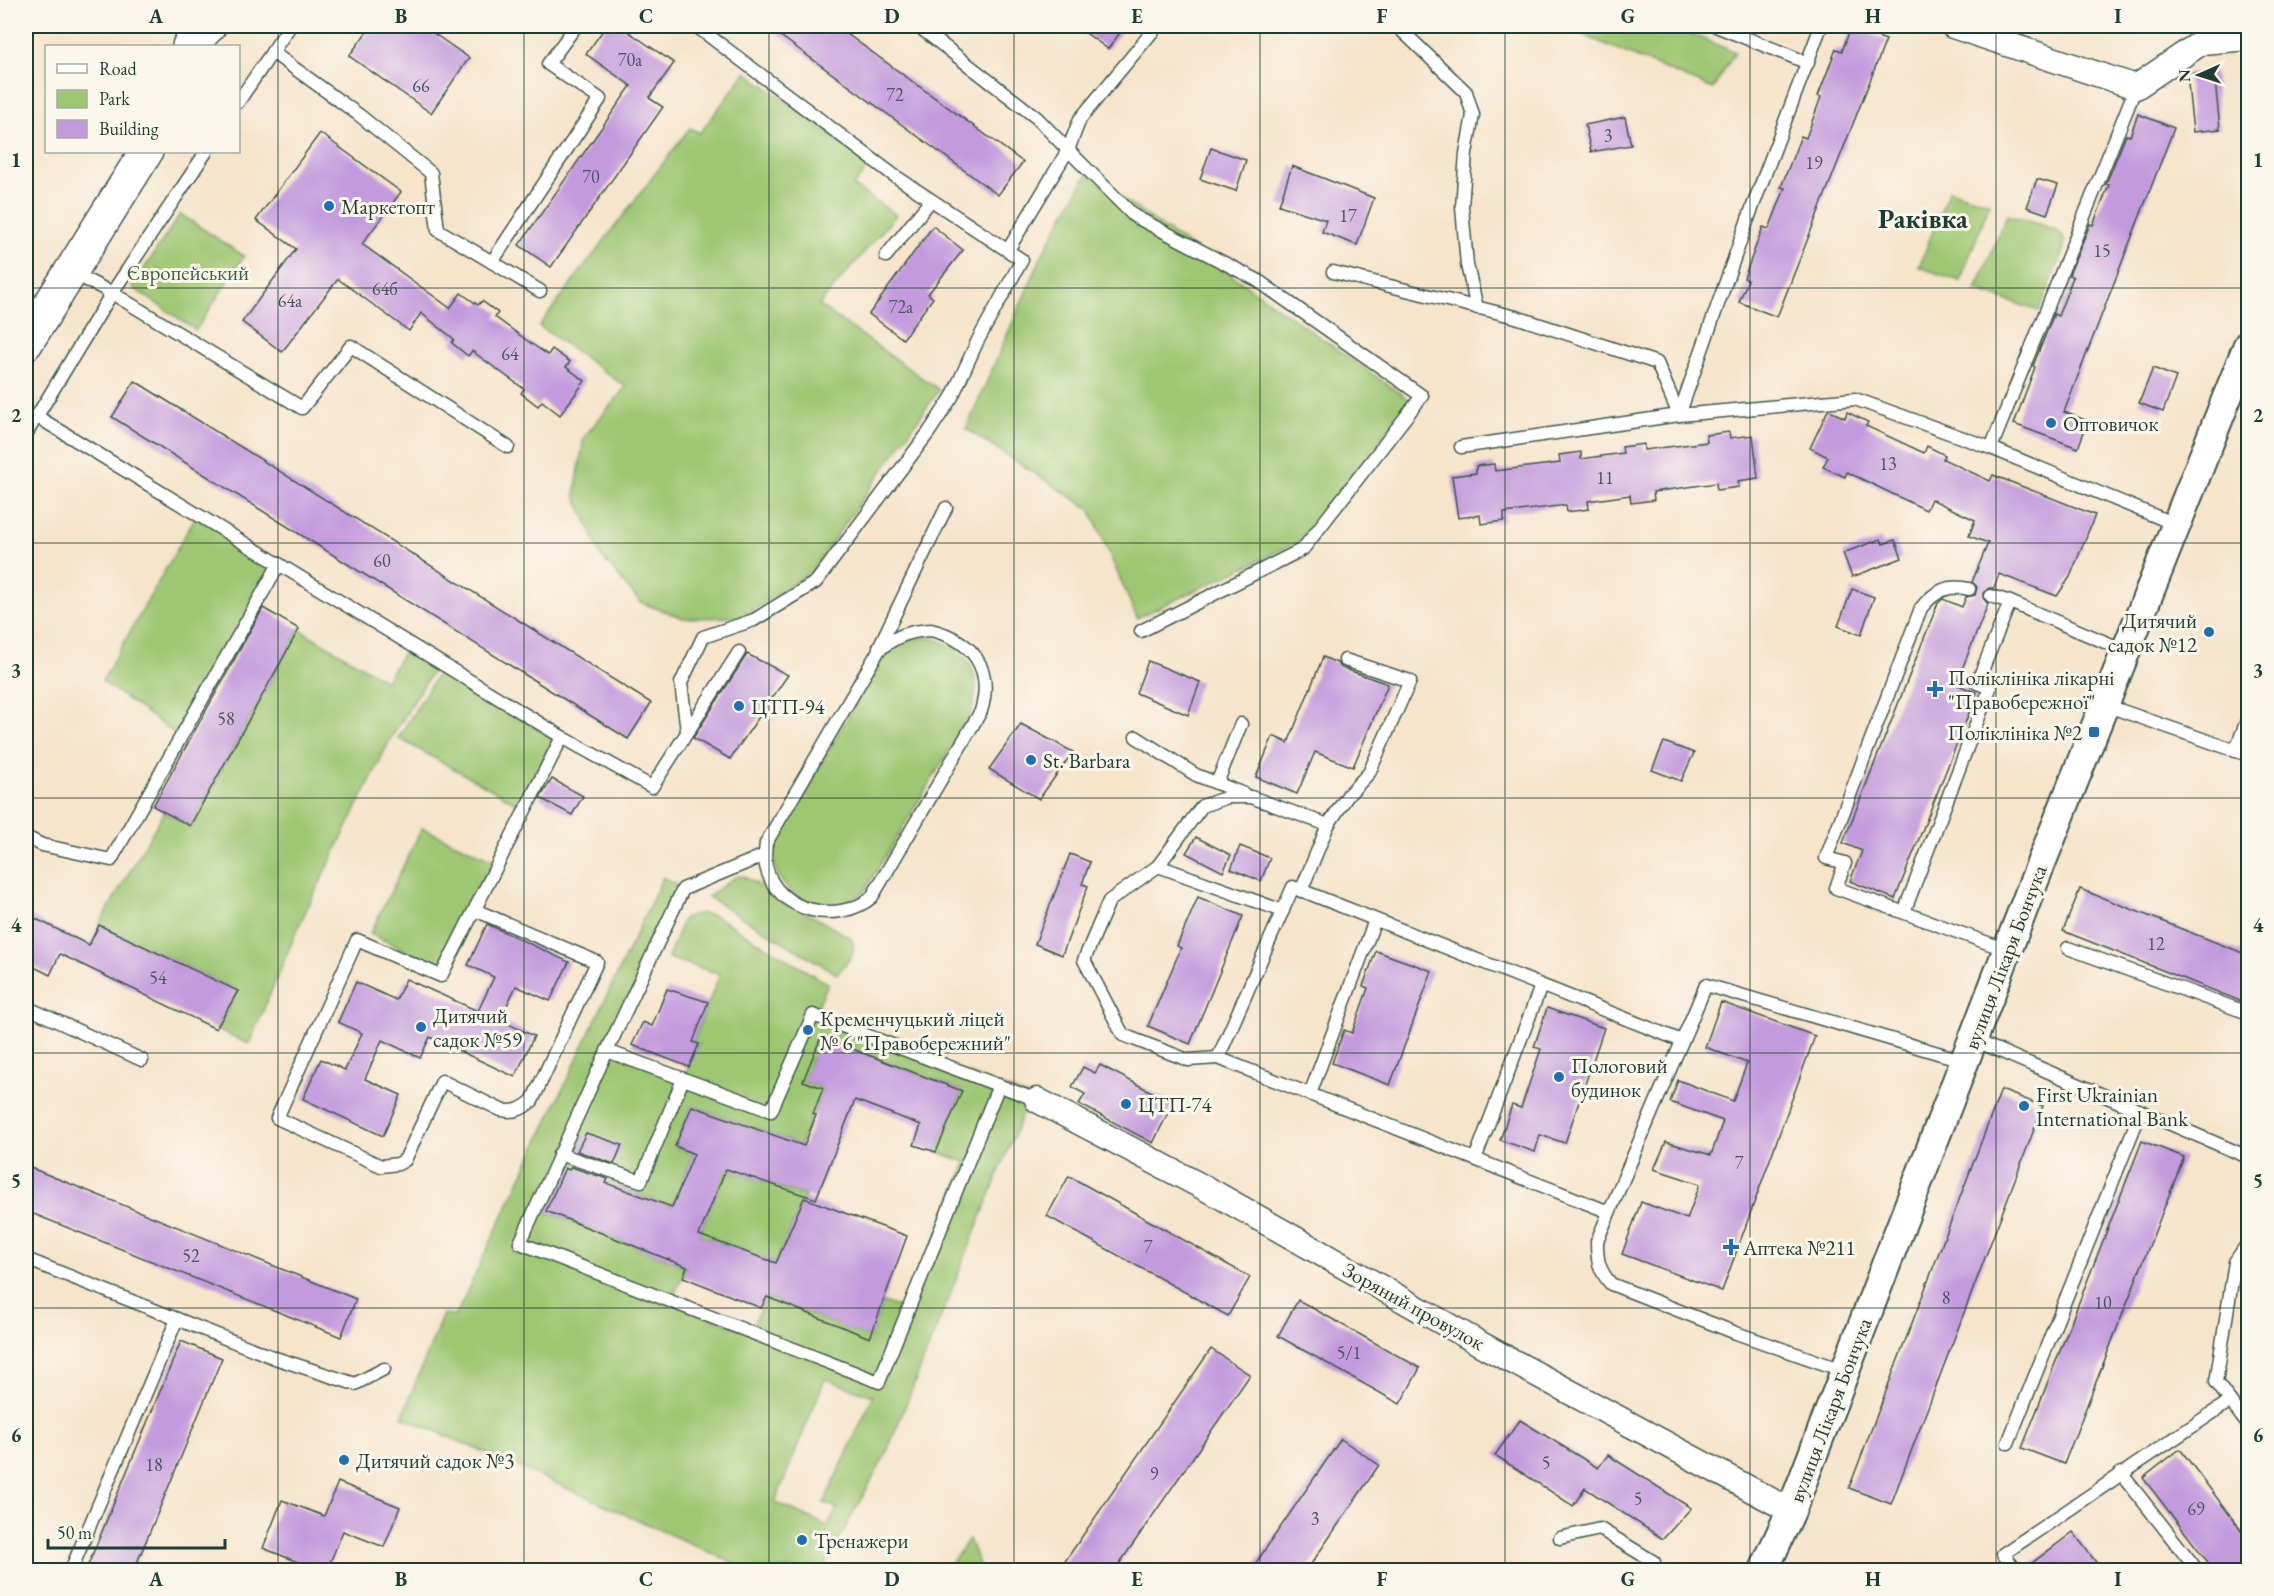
<svg xmlns="http://www.w3.org/2000/svg" width="2274" height="1596" font-family="'EB Garamond',serif">
<style>
.green{fill:#9ec773;stroke:#5e8254;stroke-width:1.5;fill-rule:evenodd}
.building{fill:#c39add}
.lines{fill:none;stroke-linecap:round;stroke-linejoin:round}
.service-casing{stroke:#3f564b;stroke-width:15}
.minor-casing{stroke:#3f564b;stroke-width:27}
.tertiary-casing{stroke:#3f564b;stroke-width:32}
.primary-casing{stroke:#3f564b;stroke-width:36}
.service{stroke:#fff;stroke-width:12}
.minor{stroke:#fff;stroke-width:24}
.tertiary{stroke:#fff;stroke-width:28}
.primary{stroke:#fff;stroke-width:33}
.grid{fill:none;stroke:#1f3d34;stroke-width:1.5;stroke-opacity:0.55}
.poi-dot{fill:#1f6fb2;stroke:#fbf7ec;stroke-width:2}
.labels{text-anchor:middle;dominant-baseline:central;stroke-width:6;stroke-linejoin:round;paint-order:stroke}
.number-label{font-size:18px;fill:#48545e}
.poi-label{font-size:21px;fill:#1f3d34;stroke:#fbf7ec;text-anchor:start}
.park-label{font-size:21px;fill:#3f6044;stroke:#fbf7ec}
.street-label{font-size:21px;fill:#1f3d34;stroke:#fbf7ec}
.district-label{font-size:27px;font-weight:bold;fill:#1f3d34;stroke:#fbf7ec}
.neatline{fill:none;stroke:#1f3d34;stroke-width:2}
.grid-label{font-size:20px;text-anchor:middle;font-weight:bold;fill:#1f3d34}
</style>
<rect width="100%" height="100%" fill="#fbf7ec"/>
<filter id="ink" filterUnits="userSpaceOnUse"><feTurbulence type="fractalNoise" baseFrequency=".0167" numOctaves="2"/><feDisplacementMap in="SourceGraphic" scale="12" xChannelSelector="R" yChannelSelector="G"/><feConvolveMatrix kernelMatrix="1 2 1 2 8 2 1 2 1" color-interpolation-filters="sRGB"/></filter>
<filter id="wash" filterUnits="userSpaceOnUse"><feTurbulence type="fractalNoise" baseFrequency=".008" numOctaves="4" result="noise"/><feDisplacementMap in="SourceGraphic" scale="24" xChannelSelector="R" yChannelSelector="G"/><feGaussianBlur stdDeviation="1.35" result="paint"/><feColorMatrix in="noise" values="0 0 0 0 0 0 0 0 0 0 0 0 0 0 0 0 0 1.4 0 .05"/><feComposite in="paint" operator="in"/></filter>
<g filter="url(#wash)">
<rect width="100%" height="100%" fill="#f6e4cb"/>
<!-- green -->
<g class="green">
<path d="M1568 26H1671L1735 52 1713 89 1566 28Z"/>
<path d="M746 72 872 163 853 186 896 215 819 305 939 390 811 572 743 617 683 618 640 602 601 556 575 495 584 437 626 387 539 326 690 128 700 133Z"/>
<path d="M1087 174 1411 401 1300 541 1137 618 1090 509 966 429 1044 251Z"/>
<path d="M1949 190 1990 203 1960 281 1919 267Z"/>
<path d="M180 214 244 256 196 330 132 287Z"/>
<path d="M2007 215 2055 229C2063 235 2065 239 2064 248L2039 311 1976 290Z"/>
<path d="M197 514 279 564 181 738 102 681Z"/>
<path d="M299 629 386 681 408 644 438 662 391 738 300 923 249 1044 216 1029 238 991 99 925 164 812 191 826Z"/>
<path d="M928 637C972 649 985 676 969 718L864 892C857 896 848 903 840 905 809 912 780 892 774 862 773 855 776 846 778 839L878 664C895 645 903 640 928 637Z"/>
<path d="M440 670 555 739 518 804 398 738Z"/>
<path d="M422 828 494 860 441 967 370 934Z"/>
<path d="M743 876 851 938C859 953 846 963 837 974L708 897 735 877Z"/>
<path d="M663 877 683 889 607 1051 683 1079 699 1044 693 1042 720 974 668 958 683 919C695 912 705 912 719 918L828 984 813 1015 1029 1097 886 1454 822 1570H749L524 1469 402 1417 443 1314 456 1315ZM821 1037 962 1091 936 1152 966 1162 906 1310 883 1302 870 1338 767 1297 749 1332 671 1301 687 1267 546 1211 565 1169 672 1207 694 1154 675 1146 692 1106 800 1145 823 1088 803 1081ZM825 1379 873 1396 824 1503 837 1508 828 1526 775 1502Z"/>
<path d="M726 1169 805 1196 776 1263 699 1235Z"/>
<path d="M969 1539 981 1570H946Z"/>
</g>
<g id="blocks">
<!-- building -->
<g class="building">
<path d="M371 26H423L469 58 431 113 349 56Z"/>
<path d="M606 26H620L674 63 649 98 663 107 551 267 519 245 631 86 586 54Z"/>
<path d="M767 26H836L1023 162 998 195Z"/>
<path d="M1076 26H1125L1108 49Z"/>
<path d="M1851 27 1886 40 1777 317 1739 302 1748 280 1744 278 1763 227 1769 229 1785 188 1781 187 1801 136 1806 138 1821 97 1818 96 1836 49 1842 51Z"/>
<path d="M2214 71 2220 129 2193 132 2187 74Z"/>
<path d="M2138 114 2174 128 2064 412 2088 421 2078 448 2014 424 2035 367 2033 366 2054 314 2058 316 2073 277 2069 275 2090 224 2093 225 2109 185 2106 184 2126 135 2130 136Z"/>
<path d="M1625 117 1631 145 1591 152 1585 125Z"/>
<path d="M320 133 401 192 362 244 450 308 461 293 478 305 482 301 498 313 495 317 529 342 548 355 552 349 570 362 566 367 585 381 560 415 542 401 538 406 521 393 524 389 472 351 468 356 452 343 454 339 421 313 409 331 338 279 282 352 242 322 296 249 256 220Z"/>
<path d="M1211 148 1246 160 1236 191 1200 179Z"/>
<path d="M1292 166 1374 198 1357 245 1322 232 1326 220 1279 205Z"/>
<path d="M2037 179 2058 185 2047 214 2027 207Z"/>
<path d="M933 226 963 250 928 294 933 298 903 339 869 314Z"/>
<path d="M2153 368 2176 377 2163 412 2139 403Z"/>
<path d="M135 381 651 703 628 739 112 417Z"/>
<path d="M1828 410 1845 418 1847 412 1868 422 1866 426 1924 453 1927 446 1945 455 1943 459 1990 481 1993 475 2095 515 2070 577 2057 596 1999 574 1994 588H1989L1983 593V598L1988 604 1956 684 1977 693 1895 899 1850 881 1862 851 1843 843 1938 603 1943 599 1962 607 1966 597 1975 595 1977 587 1972 582 1988 543 1969 536 1975 520 1931 499 1926 510 1847 472 1845 477 1823 467 1828 457 1810 448Z"/>
<path d="M1729 432 1730 438 1753 435 1758 478 1738 481 1739 487 1717 490 1716 483 1653 492 1654 500 1631 503 1630 495 1588 501 1589 509 1567 512 1566 505 1504 513V521L1481 524 1480 515 1458 518 1452 476 1476 473V466L1494 464 1495 471 1560 463 1559 455 1581 452V459L1623 453 1622 447 1644 444V450L1707 442 1706 435Z"/>
<path d="M1881 539 1883 544 1895 540 1902 558 1852 577 1843 553Z"/>
<path d="M1852 589 1874 597 1861 635 1838 626Z"/>
<path d="M263 608 299 629 190 826 153 806Z"/>
<path d="M747 654 788 675 730 759 693 738Z"/>
<path d="M1323 657 1337 663 1342 668 1388 684 1353 767 1315 752 1297 794 1256 777 1273 736 1288 743Z"/>
<path d="M1148 661 1200 682 1188 715 1136 693Z"/>
<path d="M1021 724 1073 752 1039 799 989 769Z"/>
<path d="M1664 742 1694 753 1681 781 1652 770Z"/>
<path d="M552 779 583 796 572 815 540 798Z"/>
<path d="M1196 837 1231 855 1223 872 1186 853Z"/>
<path d="M1240 846 1270 858 1261 881 1231 869Z"/>
<path d="M1070 854 1090 862 1082 884 1088 886 1062 955 1035 944Z"/>
<path d="M2080 889 2248 955V1004L2063 931Z"/>
<path d="M1198 897 1243 916 1190 1044 1148 1026 1181 948 1177 946Z"/>
<path d="M26 914 89 945 99 925 238 991 216 1029 60 954 50 975 26 963Z"/>
<path d="M487 924 569 962 550 1001 516 986 500 1020 534 1036 515 1077 430 1037 420 1058 382 1040 365 1079 401 1095 383 1136 303 1099 321 1059 345 1070 362 1033 338 1022 356 982 396 1000 406 979 478 1011 494 977 468 965Z"/>
<path d="M1376 951 1432 971 1390 1085 1332 1063 1344 1030 1352 1033 1368 988 1363 986Z"/>
<path d="M667 989 708 1002 693 1042 699 1044 689 1067 632 1045 643 1022 652 1026Z"/>
<path d="M1721 1002 1815 1036 1722 1291 1622 1254 1641 1202 1687 1219 1700 1184 1654 1169 1666 1142 1711 1155 1723 1121 1670 1102 1678 1080 1733 1101 1747 1063 1705 1047Z"/>
<path d="M1547 1008 1604 1028 1565 1143 1540 1135 1535 1152 1500 1140 1512 1105 1521 1108 1541 1049 1534 1047Z"/>
<path d="M821 1037 962 1091 936 1152 914 1145 921 1125 855 1100 816 1199 726 1169 699 1235 776 1263 804 1198 907 1236 870 1338 767 1297 761 1308 683 1277 687 1267 546 1211 565 1168 569 1170 571 1167 608 1179 606 1183 672 1207 694 1154 675 1146 692 1106 804 1146 816 1115 813 1114 823 1088 803 1081Z"/>
<path d="M1100 1065 1173 1103 1153 1143 1079 1104 1085 1094 1072 1087 1083 1067 1095 1073Z"/>
<path d="M2001 1090 2043 1106 1891 1504 1849 1488Z"/>
<path d="M586 1133 622 1145 614 1164 577 1151Z"/>
<path d="M2142 1141 2184 1157 2064 1464 2022 1448Z"/>
<path d="M26 1166 356 1299 341 1337 26 1211Z"/>
<path d="M1069 1176 1250 1277 1228 1316 1047 1216Z"/>
<path d="M1298 1300 1420 1368 1400 1404 1278 1336Z"/>
<path d="M181 1341 222 1358 134 1570H86Z"/>
<path d="M1211 1349 1250 1375 1115 1570H1059Z"/>
<path d="M1520 1420 1598 1468 1608 1455 1691 1508 1663 1539 1585 1488 1573 1506 1495 1455Z"/>
<path d="M1341 1439 1379 1465 1307 1570H1251Z"/>
<path d="M2180 1449 2248 1539V1570H2214L2143 1478Z"/>
<path d="M338 1482 400 1507 384 1547 343 1531 327 1570H300L303 1564 263 1548 282 1500 324 1516Z"/>
<path d="M2073 1532 2102 1570H2024V1569Z"/>
</g>
</g>
</g>
<g filter="url(#ink)">
<use href="#blocks" fill-opacity="0" stroke="#3f564b" stroke-width="1.5"/>
<g class="lines">
<defs>
<g id="service">
<path d="M918 26 1037 118 1068 150 1008 250"/>
<path d="M1397 26 1466 92 1473 115 1466 153 1462 207 1467 265 1477 308"/>
<path d="M1716 26 1808 63"/>
<path d="M272 52 359 115 431 173 438 230 492 262"/>
<path d="M238 102 290 26"/>
<path d="M886 256 931 200"/>
<path d="M71 272 112 293 302 408 351 346 508 447"/>
<path d="M1333 272 1516 317 1657 363 1679 415 1855 399 1991 448 2177 525"/>
<path d="M540 291 492 262 600 99 548 64 576 26"/>
<path d="M26 421 36 416 562 737 652 787 739 652"/>
<path d="M26 434 112 293 206 152"/>
<path d="M1461 447 1679 415 1748 219 1821 26"/>
<path d="M1991 448 2136 87"/>
<path d="M1969 589C1948 584 1935 591 1921 608L1826 858 1845 863 1836 888 2007 950"/>
<path d="M2010 602 2126 651"/>
<path d="M931 630C972 640 994 668 981 711L872 897C839 925 776 913 766 866 764 859 765 851 766 843L879 650C895 636 910 631 931 630Z"/>
<path d="M1141 631 1303 549 1422 396 1257 280 1134 216 1068 150 1080 119 1157 26"/>
<path d="M879 647 946 508"/>
<path d="M2105 705 2248 755"/>
<path d="M687 731 681 683 703 637 754 620 816 582 929 432 952 397 978 340 1022 260 892 174 696 26"/>
<path d="M1136 737 1196 775 1244 794"/>
<path d="M2235 751 2248 718"/>
<path d="M1217 783 1241 724"/>
<path d="M1328 825 1348 795 1369 773 1410 681 1345 660"/>
<path d="M26 837 42 845 111 860 279 564"/>
<path d="M1158 866 1109 901 1084 960 1123 1035 1188 1060 1218 1058"/>
<path d="M475 910 597 962 532 1101C522 1109 515 1113 501 1110L442 1081 405 1160 398 1164 381 1166 277 1118 357 940 441 976 562 737"/>
<path d="M1283 911 1158 866 1202 806 1228 797H1251L1328 825 1301 891"/>
<path d="M1904 912 1990 688 1977 683 2010 602 1991 596"/>
<path d="M2068 948 2248 1013"/>
<path d="M26 1007 142 1060"/>
<path d="M1974 1040 2248 1157"/>
<path d="M607 1051 683 889 765 855"/>
<path d="M999 1085 879 1382 520 1243 607 1051 771 1111 813 1015 1037 1100"/>
<path d="M1310 1094 1375 920"/>
<path d="M559 1154 641 1181 683 1079"/>
<path d="M1475 1159 1541 986"/>
<path d="M1609 1212 1218 1058 1293 887 1682 1041"/>
<path d="M2248 1243 2235 1262 2216 1382 2248 1425"/>
<path d="M26 1259 177 1319"/>
<path d="M1845 1371 1736 1333 1611 1284C1598 1269 1597 1260 1597 1241L1706 985 1965 1061"/>
<path d="M2008 1443 2141 1111"/>
<path d="M2121 1473 2197 1570"/>
<path d="M1560 1538 1600 1529 1654 1562"/>
<path d="M71 1570 177 1319 275 1358 355 1384 384 1369"/>
<path d="M2016 1570 2003 1554 2230 1401"/>
</g>
<g id="minor">
<path d="M1953 26 2136 87 2202 42 2248 38"/>
<path d="M1037 1100 1218 1195 1486 1347 1791 1511"/>
</g>
<path id="tertiary" d="M1764 1570 1791 1511 2034 881 2248 345"/>
<g id="primary">
<path d="M189 46 209 26"/>
<path d="M26 343 146 152"/>
</g>
</defs>
<!-- service casing -->
<use href="#service" class="service-casing"/>
<!-- minor casing -->
<use href="#minor" class="minor-casing"/>
<!-- tertiary casing -->
<use href="#tertiary" class="tertiary-casing"/>
<!-- primary casing -->
<use href="#primary" class="primary-casing"/>
<!-- service -->
<use href="#service" class="service"/>
<!-- minor -->
<use href="#minor" class="minor"/>
<!-- tertiary -->
<use href="#tertiary" class="tertiary"/>
<!-- primary -->
<use href="#primary" class="primary"/>
</g>
</g>
<!-- grid -->
<path class="grid" d="M278 26V1570M524 26V1570M769 26V1570M1014 26V1570M1260 26V1570M1505 26V1570M1750 26V1570M1996 26V1570M26 288H2248M26 543H2248M26 798H2248M26 1053H2248M26 1308H2248"/>
<!-- markers -->
<g class="poi-dot">
<circle cx="329" cy="206" r="6"/>
<circle cx="2051" cy="423" r="6"/>
<circle cx="2209" cy="632" r="6"/>
<path d="M1932 680h6v6h6v6h-6v6h-6v-6h-6v-6h6z"/>
<circle cx="739" cy="706" r="6"/>
<rect x="2088" y="726" width="12" height="12" rx="3"/>
<circle cx="1031" cy="760" r="6"/>
<circle cx="421" cy="1027" r="6"/>
<circle cx="808" cy="1030" r="6"/>
<circle cx="1559" cy="1077" r="6"/>
<circle cx="1126" cy="1104" r="6"/>
<circle cx="2024" cy="1106" r="6"/>
<path d="M1728 1238h6v6h6v6h-6v6h-6v-6h-6v-6h6z"/>
<circle cx="344" cy="1460" r="6"/>
<circle cx="802" cy="1540" r="6"/>
</g>
<g class="labels">
<!-- number labels -->
<g class="number-label">
<text x="630" y="59">70а</text>
<text x="421" y="85">66</text>
<text x="895" y="94">72</text>
<text x="1608" y="135">3</text>
<text x="1814" y="162">19</text>
<text x="591" y="176">70</text>
<text x="1348" y="215">17</text>
<text x="2102" y="250">15</text>
<text x="385" y="288">64б</text>
<text x="290" y="300">64а</text>
<text x="901" y="306">72а</text>
<text x="510" y="353">64</text>
<text x="1888" y="463">13</text>
<text x="1605" y="477">11</text>
<text x="382" y="560">60</text>
<text x="226" y="718">58</text>
<text x="2156" y="943">12</text>
<text x="158" y="977">54</text>
<text x="1739" y="1162">7</text>
<text x="1148" y="1246">7</text>
<text x="191" y="1255">52</text>
<text x="1946" y="1297">8</text>
<text x="2103" y="1302">10</text>
<text x="1349" y="1352">5/1</text>
<text x="1546" y="1462">5</text>
<text x="154" y="1464">18</text>
<text x="1154" y="1473">9</text>
<text x="1638" y="1498">5</text>
<text x="2196" y="1508">69</text>
<text x="1315" y="1518">3</text>
</g>
<!-- poi labels -->
<g class="poi-label">
<text x="341" y="206">Маркетопт</text>
<text x="2063" y="423">Оптовичок</text>
<text x="2197" y="620" text-anchor="end">Дитячий<tspan x="2197" dy="24">садок №12</tspan></text>
<text x="1948" y="677">Поліклініка лікарні<tspan x="1948" dy="24">"Правобережної"</tspan></text>
<text x="751" y="706">ЦТП-94</text>
<text x="2082" y="732" text-anchor="end">Поліклініка №2</text>
<text x="1043" y="760">St. Barbara</text>
<text x="433" y="1015">Дитячий<tspan x="433" dy="24">садок №59</tspan></text>
<text x="820" y="1018">Кременчуцький ліцей<tspan x="820" dy="24">№ 6 "Правобережний"</tspan></text>
<text x="1571" y="1065">Пологовий<tspan x="1571" dy="24">будинок</tspan></text>
<text x="2036" y="1094">First Ukrainian<tspan x="2036" dy="24">International Bank</tspan></text>
<text x="1138" y="1104">ЦТП-74</text>
<text x="1743" y="1247">Аптека №211</text>
<text x="356" y="1460">Дитячий садок №3</text>
<text x="814" y="1540">Тренажери</text>
</g>
<!-- park labels -->
<g class="park-label">
<text x="188" y="272">Європейський</text>
</g>
<!-- street labels -->
<g class="street-label">
<text transform="translate(2005 957) rotate(-69)">вулиця Лікаря Бончука</text>
<text transform="translate(1414 1306) rotate(29)">Зоряний провулок</text>
<text transform="translate(1830 1410) rotate(-69)">вулиця Лікаря Бончука</text>
</g>
<!-- district labels -->
<g class="district-label">
<text x="1923" y="218">Раківка</text>
</g>
</g>
<!-- margin -->
<rect width="2274" height="1596" fill="none" stroke="#fbf7ec" stroke-width="66"/>
<!-- legend -->
<rect x="45" y="45" width="195" height="108" fill="#fbf7ec" stroke="#a3ada2" stroke-width="1.5"/>
<rect x="57" y="64" width="30" height="9" fill="#ffffff" stroke="#a3ada2" stroke-width="1.5"/>
<text x="99" y="75" font-size="18" fill="#1f3d34">Road</text>
<rect x="57" y="90" width="30" height="18" fill="#9ec773" stroke="#a3ada2" stroke-width="1.5"/>
<text x="99" y="105" font-size="18" fill="#1f3d34">Park</text>
<rect x="57" y="120" width="30" height="18" fill="#c39add" stroke="#a3ada2" stroke-width="1.5"/>
<text x="99" y="135" font-size="18" fill="#1f3d34">Building</text>
<!-- north arrow -->
<g transform="translate(2199 75) rotate(267)" stroke="#fbf7ec" stroke-width="4.5" paint-order="stroke">
<path d="M0-4.5L10 22L0 15L-10 22Z" fill="#1f3d34"/>
<text y="-9" font-size="16" font-weight="bold" text-anchor="middle" fill="#1f3d34">N</text>
</g>
<!-- scale -->
<path d="M48 1539v9h177v-9" fill="none" stroke="#1f3d34" stroke-width="3"/>
<text x="57" y="1539" font-size="18" fill="#1f3d34" stroke="#fbf7ec" stroke-width="4.5" paint-order="stroke">50 m</text>
<rect x="33" y="33" width="2208" height="1530" class="neatline"/>
<g class="grid-label">
<text x="156" y="23">A</text>
<text x="401" y="23">B</text>
<text x="646" y="23">C</text>
<text x="892" y="23">D</text>
<text x="1137" y="23">E</text>
<text x="1382" y="23">F</text>
<text x="1628" y="23">G</text>
<text x="1873" y="23">H</text>
<text x="2118" y="23">I</text>
<text x="16" y="167">1</text>
<text x="2258" y="167">1</text>
<text x="16" y="422">2</text>
<text x="2258" y="422">2</text>
<text x="16" y="677">3</text>
<text x="2258" y="677">3</text>
<text x="16" y="932">4</text>
<text x="2258" y="932">4</text>
<text x="16" y="1187">5</text>
<text x="2258" y="1187">5</text>
<text x="16" y="1442">6</text>
<text x="2258" y="1442">6</text>
<text x="156" y="1586">A</text>
<text x="401" y="1586">B</text>
<text x="646" y="1586">C</text>
<text x="892" y="1586">D</text>
<text x="1137" y="1586">E</text>
<text x="1382" y="1586">F</text>
<text x="1628" y="1586">G</text>
<text x="1873" y="1586">H</text>
<text x="2118" y="1586">I</text>
</g>
</svg>
